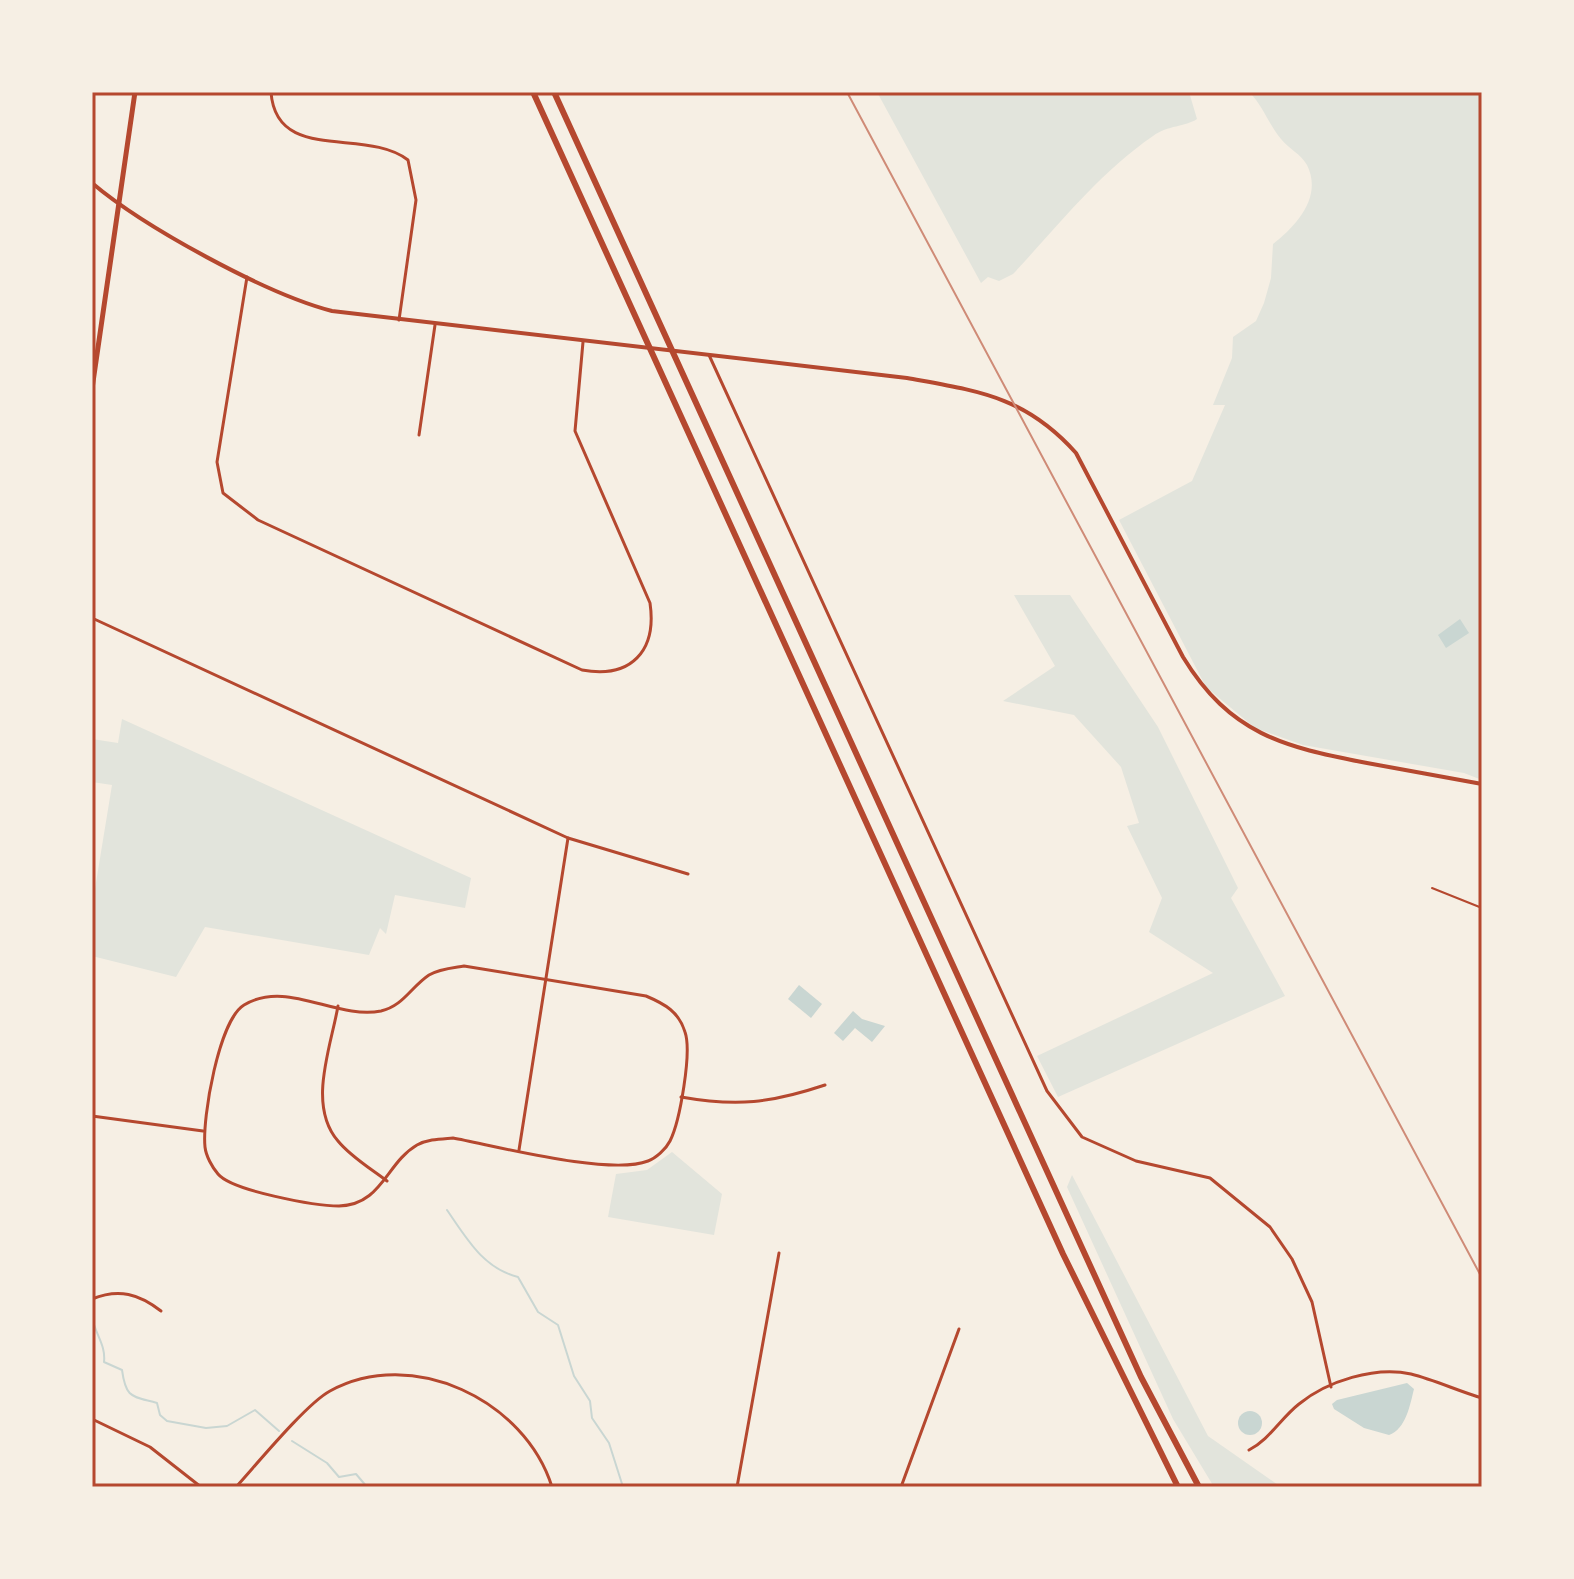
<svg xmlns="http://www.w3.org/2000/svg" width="1574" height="1579" font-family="'PT Sans Narrow',sans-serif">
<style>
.green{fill:#e2e4dc}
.water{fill:#c9d6d2}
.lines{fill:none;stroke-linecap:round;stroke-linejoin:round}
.stream{stroke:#c9d6d2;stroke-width:2}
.path{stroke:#b5482f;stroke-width:2}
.minor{stroke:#b5482f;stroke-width:3}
.tertiary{stroke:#b5482f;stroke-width:4}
.primary{stroke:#b5482f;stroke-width:5}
.motorway{stroke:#b5482f;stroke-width:6}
.rail{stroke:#cf8b77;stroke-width:2}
.neatline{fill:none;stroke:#b5482f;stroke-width:3}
</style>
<rect width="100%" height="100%" fill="#f6efe4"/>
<!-- green -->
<g class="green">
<path d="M877 92H1189L1197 119C1185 127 1168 125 1153 136 1098 174 1058 226 1013 274L999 281 988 277 981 283Z"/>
<path d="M1249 92H1482V780L1464 773 1303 745 1255 728 1206 687 1119 520 1192 481 1225 405H1213L1232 358 1233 337 1256 321 1264 303 1271 278 1273 244C1296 226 1323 197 1307 165 1301 154 1289 149 1281 139 1269 125 1262 104 1249 92Z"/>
<path d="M1014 595H1070L1158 727 1238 888 1231 898 1285 996 1058 1097 1037 1056 1213 973 1149 932 1162 898 1127 826 1139 823 1121 767 1074 715 1003 701 1055 666Z"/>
<path d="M122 719 471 878 465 908 395 895 386 934 380 928 369 955 205 927 176 977 92 956V907L112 785 92 782V739L118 743Z"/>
<path d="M672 1152 722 1194 714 1235 608 1217 616 1174 647 1170Z"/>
<path d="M1072 1175 1208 1436 1281 1487H1214L1173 1419 1067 1187Z"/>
</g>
<!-- water -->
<g class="water">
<path d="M1460 619 1469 633 1446 648 1438 635Z"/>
<path d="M799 985 822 1004 811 1018 788 999Z"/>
<path d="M853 1011 862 1019 885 1026 872 1042 855 1028 843 1041 834 1033Z"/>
<path d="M1407 1383 1414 1389C1410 1405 1406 1429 1389 1435L1364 1428 1334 1409 1332 1404 1337 1400Z"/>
<circle cx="1250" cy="1423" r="12"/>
</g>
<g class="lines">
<!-- stream -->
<g class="stream">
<path d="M447 1210C467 1239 483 1268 518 1277L538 1312 558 1325 574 1376 590 1401 592 1418 609 1443 623 1487"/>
<path d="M92 1317C95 1334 106 1345 104 1362L122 1370C126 1399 132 1396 157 1403L160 1415 167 1421 206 1428 227 1426 255 1410 279 1431"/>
<path d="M292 1441 327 1463 339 1477 356 1474 367 1487"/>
</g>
<!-- path -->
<path class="path" d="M1432 888 1482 908"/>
<!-- minor -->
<g class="minor">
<path d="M271 92C276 164 366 127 408 160L416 200 399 320"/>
<path d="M247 277 217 462 223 493 258 520 582 670C631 679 657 651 650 603L575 431 583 342"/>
<path d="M709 355 1047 1091 1082 1137 1136 1161 1210 1178 1270 1227 1292 1259 1312 1302 1331 1387"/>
<path d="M419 435 435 325"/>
<path d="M92 618 568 838 688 874"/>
<path d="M464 966 646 996C665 1004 679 1012 685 1032 692 1052 680 1121 670 1141 666 1149 656 1158 648 1161 610 1176 496 1146 453 1138 441 1139 428 1139 417 1145 386 1163 382 1205 339 1206 316 1206 232 1191 218 1174 212 1167 206 1156 205 1147 202 1118 219 1020 244 1005 287 979 336 1020 381 1011 403 1006 411 987 429 975 439 969 452 968 464 966Z"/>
<path d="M338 1006C331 1047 307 1105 338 1141 351 1157 370 1168 387 1181"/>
<path d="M681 1097C737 1107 771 1103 825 1085"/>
<path d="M92 1116 203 1131"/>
<path d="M519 1150 568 838"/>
<path d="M92 1299C119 1288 139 1294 161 1311"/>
<path d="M92 1419 150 1447 201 1487"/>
<path d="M1249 1450C1269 1440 1281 1418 1299 1404 1327 1381 1375 1366 1411 1374 1435 1380 1458 1391 1482 1398"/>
<path d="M236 1487C257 1464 306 1404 330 1391 412 1346 525 1400 552 1487"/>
<path d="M737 1487 779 1253"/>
<path d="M901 1487 959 1329"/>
</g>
<!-- tertiary -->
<path class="tertiary" d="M92 183C144 227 266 294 332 311L907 378C978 391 1025 396 1076 453L1183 657C1230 734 1283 747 1367 763 1405 770 1444 777 1482 784"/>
<!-- primary -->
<path class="primary" d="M92 389 135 92"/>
<!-- motorway -->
<g class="motorway">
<path d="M533 92 1063 1254 1178 1487"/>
<path d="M554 92 1141 1377 1199 1487"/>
</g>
<!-- rail -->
<path class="rail" d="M847 92 1482 1278"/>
</g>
<!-- border -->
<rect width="1574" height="1579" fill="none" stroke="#f6efe4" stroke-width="188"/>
<rect x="94" y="94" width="1386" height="1391" class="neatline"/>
</svg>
